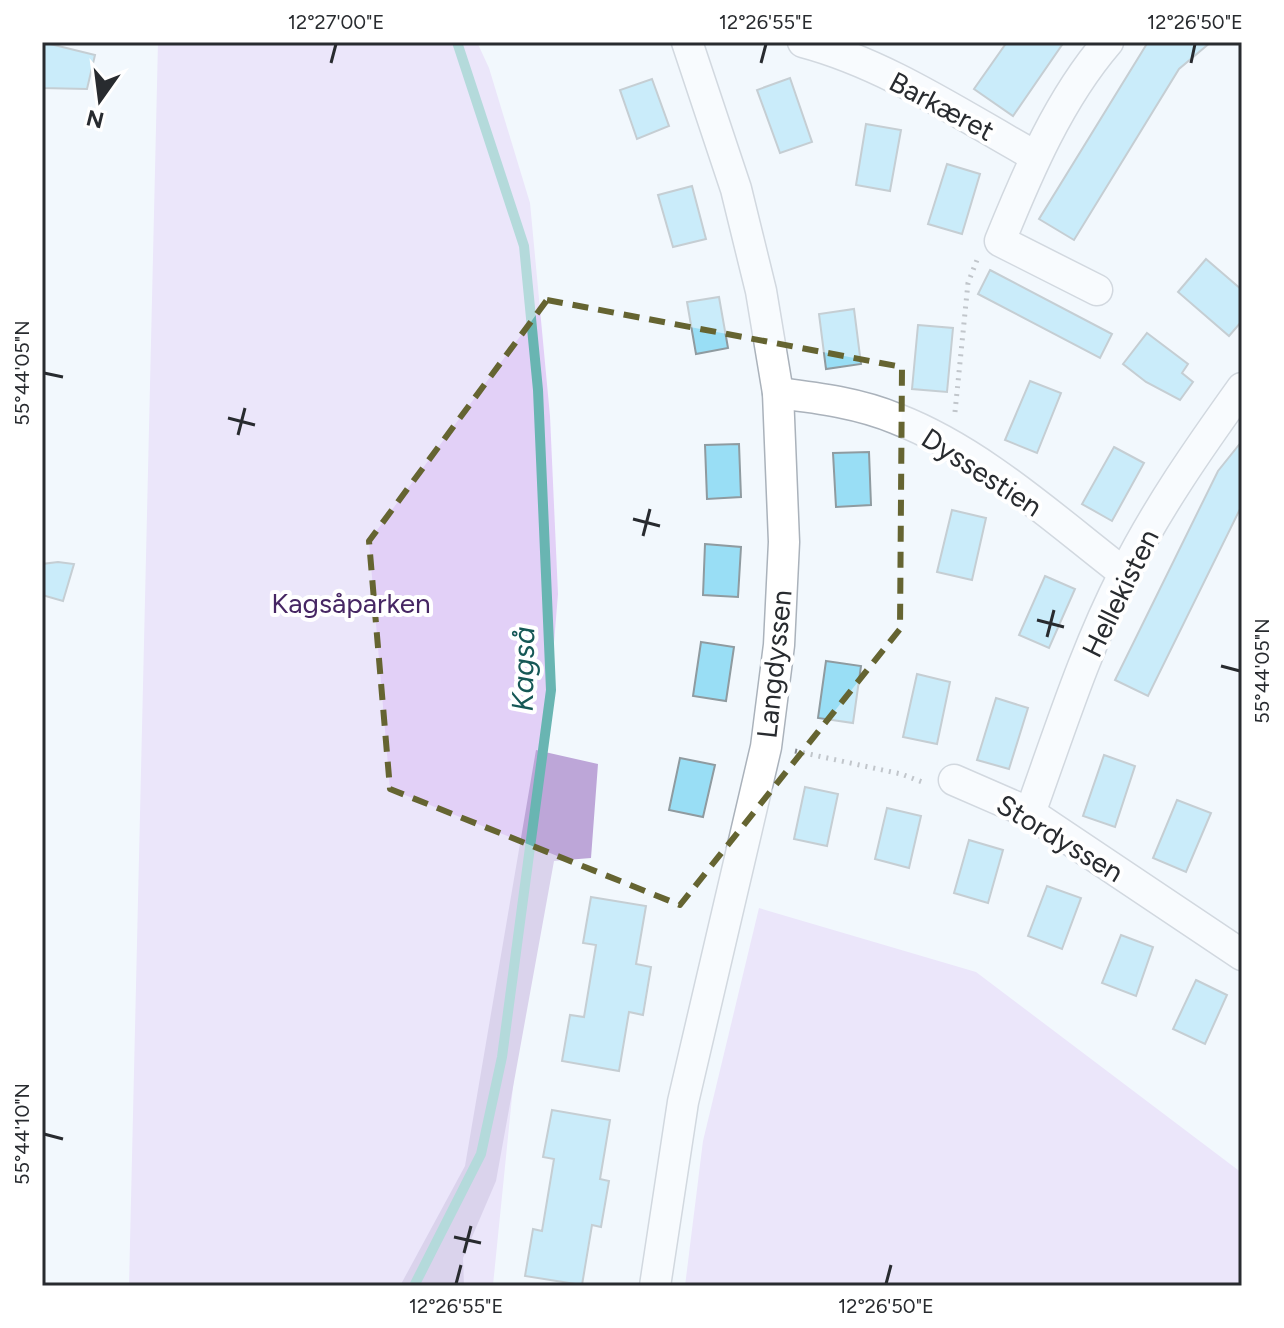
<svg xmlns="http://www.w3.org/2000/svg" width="1284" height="1328" font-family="Figtree,sans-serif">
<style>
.green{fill:#e2d0f7}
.forest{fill:#bda6d8}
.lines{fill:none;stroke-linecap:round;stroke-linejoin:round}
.stream{stroke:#69b5b2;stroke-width:10}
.building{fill:#99def5;stroke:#8f9ba0;stroke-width:2}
.minor-casing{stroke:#aab2bb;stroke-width:33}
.path{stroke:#85898e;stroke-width:5;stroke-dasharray:2 6;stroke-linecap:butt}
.minor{stroke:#fff;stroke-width:30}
.marked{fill:none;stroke:#656431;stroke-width:6;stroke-dasharray:16 10;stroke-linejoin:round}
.ticks{fill:none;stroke:#282b2f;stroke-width:3}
.labels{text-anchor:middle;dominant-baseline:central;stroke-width:8;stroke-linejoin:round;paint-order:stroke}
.street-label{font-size:28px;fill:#282b2f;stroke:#fff}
.park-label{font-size:28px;fill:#462663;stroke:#fff}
.water-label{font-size:30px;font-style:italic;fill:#165856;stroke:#fff}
.neatline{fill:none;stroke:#282b2f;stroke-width:3}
.ticks-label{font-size:20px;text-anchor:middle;fill:#282b2f}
</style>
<rect width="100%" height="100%" fill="#f2f8fd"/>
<!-- green -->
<g class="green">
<path d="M158 42H477L489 68 530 203 550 416 558 594 537 850 493 1285 129 1286Z"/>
<path d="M759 908 976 972 1242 1173V1286H685L703 1141Z"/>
</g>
<!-- forest -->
<path class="forest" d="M536 750 598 764 591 858 554 861 496 1181 463 1258 464 1286H400L465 1166Z"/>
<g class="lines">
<!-- stream -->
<path class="stream" d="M414 1286 481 1154 502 1057 551 690 538 390 524 246 457 42"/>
</g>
<!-- building -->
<g class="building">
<path d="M42 42 95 55 87 89 42 88Z"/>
<path d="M1007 42H1064L1013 116 974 89Z"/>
<path d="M1148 42H1211L1179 69 1074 240 1039 219Z"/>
<path d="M790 78 812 142 780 153 757 90Z"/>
<path d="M652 79 669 126 637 139 620 90Z"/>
<path d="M866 124 901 130 890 191 856 185Z"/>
<path d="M947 164 980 174 962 234 928 224Z"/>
<path d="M692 186 706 239 673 247 658 195Z"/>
<path d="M1206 259 1242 290V321L1229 336 1178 292Z"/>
<path d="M990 270 1112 334 1100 358 978 294Z"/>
<path d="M719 297 728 348 696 354 687 302Z"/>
<path d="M854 309 861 364 826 369 819 314Z"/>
<path d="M918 325 953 328 947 392 912 389Z"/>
<path d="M1147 333 1188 364 1182 373 1193 382 1180 400 1146 382 1123 364Z"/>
<path d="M1030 381 1061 393 1037 453 1005 440Z"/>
<path d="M1242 441V505L1148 696 1115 680 1218 471Z"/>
<path d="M739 444 741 497 707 499 705 445Z"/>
<path d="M1114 447 1144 463 1112 521 1082 504Z"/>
<path d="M869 452 871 505 836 507 833 453Z"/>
<path d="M952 510 986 518 972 580 937 572Z"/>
<path d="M705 544 741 547 738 597 703 595Z"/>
<path d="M58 562 74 564 63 601 42 595V564Z"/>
<path d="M1045 576 1075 589 1049 648 1019 635Z"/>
<path d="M701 642 734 647 726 701 693 696Z"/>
<path d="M826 661 861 666 853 723 818 718Z"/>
<path d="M917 674 950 682 937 744 903 737Z"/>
<path d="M996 698 1028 708 1009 769 977 760Z"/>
<path d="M1104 755 1135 766 1115 827 1083 816Z"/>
<path d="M680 758 715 765 703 817 669 810Z"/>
<path d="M805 787 838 794 827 846 794 839Z"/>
<path d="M1177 800 1211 813 1186 872 1153 858Z"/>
<path d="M887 808 921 816 909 868 875 859Z"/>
<path d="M969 840 1003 850 988 903 954 893Z"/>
<path d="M1047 886 1081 898 1062 949 1028 936Z"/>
<path d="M591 897 646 906 636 964 651 967 643 1015 629 1012 619 1071 562 1061 570 1015 584 1017 596 945 583 943Z"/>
<path d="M1121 935 1153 947 1136 996 1102 983Z"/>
<path d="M1196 980 1227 995 1205 1044 1173 1029Z"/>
<path d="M552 1110 610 1120 600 1179 609 1181 601 1227 592 1225 582 1285 525 1276 533 1229 542 1231 554 1159 543 1157Z"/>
</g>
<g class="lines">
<defs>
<g id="minor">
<path d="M803 42C886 64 961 115 1035 156"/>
<path d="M1097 290 1000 241C1028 172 1059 99 1108 42"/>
<path d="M778 393C818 398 859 403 897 419 980 451 1054 519 1124 573"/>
<path d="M954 780 1030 813 1242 955"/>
<path d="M1030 813C1059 733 1085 650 1124 574 1157 508 1199 448 1242 388"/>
<path d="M655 1286 683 1102 766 747 779 645 784 542 778 393 761 291 736 189 687 42"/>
</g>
</defs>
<!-- minor casing -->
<use href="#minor" class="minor-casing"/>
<!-- path -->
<g class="path">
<path d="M955 412 968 283 977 260"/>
<path d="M795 751 901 774 925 783"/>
</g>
<!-- minor -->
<use href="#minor" class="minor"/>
</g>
<!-- marked area -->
<path d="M0 0H1284V1328H0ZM547 300 902 367 900 629 680 905 390 789 369 541Z" fill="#f2f8fd" fill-opacity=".55" fill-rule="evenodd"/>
<path class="marked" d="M547 300 902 367 900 629 680 905 390 789 369 541Z"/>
<!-- ticks -->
<path class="ticks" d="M331 63 336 44M761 63 766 44M1191 63 1195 44M44 373 63 377M228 418 255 425M238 435 245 408M633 519 660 526M643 536 650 509M1037 620 1064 627M1047 637 1054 610M1221 666 1240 671M44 1134 63 1139M454 1237 481 1243M464 1253 471 1226M456 1284 461 1265M886 1284 891 1265"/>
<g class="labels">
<!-- street labels -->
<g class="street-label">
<text transform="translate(942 106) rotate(28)">Barkæret</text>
<text transform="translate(982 472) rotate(33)">Dyssestien</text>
<text transform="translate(1120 593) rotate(-64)">Hellekisten</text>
<text transform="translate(774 664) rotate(-84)">Langdyssen</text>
<text transform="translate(1060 838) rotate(31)">Stordyssen</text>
</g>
<!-- park labels -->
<g class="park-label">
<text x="351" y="603">Kagsåparken</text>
</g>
<!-- water labels -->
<g class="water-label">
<text transform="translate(523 669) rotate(-89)">Kagså</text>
</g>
</g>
<!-- border -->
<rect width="1284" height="1328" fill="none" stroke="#ffffff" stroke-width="88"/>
<!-- north arrow -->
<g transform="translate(100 100) rotate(194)" stroke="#ffffff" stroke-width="6" paint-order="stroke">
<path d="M0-6L14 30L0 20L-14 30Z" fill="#282b2f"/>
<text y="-12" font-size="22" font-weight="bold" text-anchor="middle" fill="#282b2f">N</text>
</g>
<rect x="44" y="44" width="1196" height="1240" class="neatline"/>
<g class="ticks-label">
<text x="336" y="29">12°27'00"E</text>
<text x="766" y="29">12°26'55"E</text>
<text x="1195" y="29">12°26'50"E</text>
<text transform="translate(22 373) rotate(-90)" y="7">55°44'05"N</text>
<text transform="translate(1262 671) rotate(-90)" y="7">55°44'05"N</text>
<text transform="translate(22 1134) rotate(-90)" y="7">55°44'10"N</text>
<text x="456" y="1313">12°26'55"E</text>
<text x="886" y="1313">12°26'50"E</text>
</g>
</svg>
